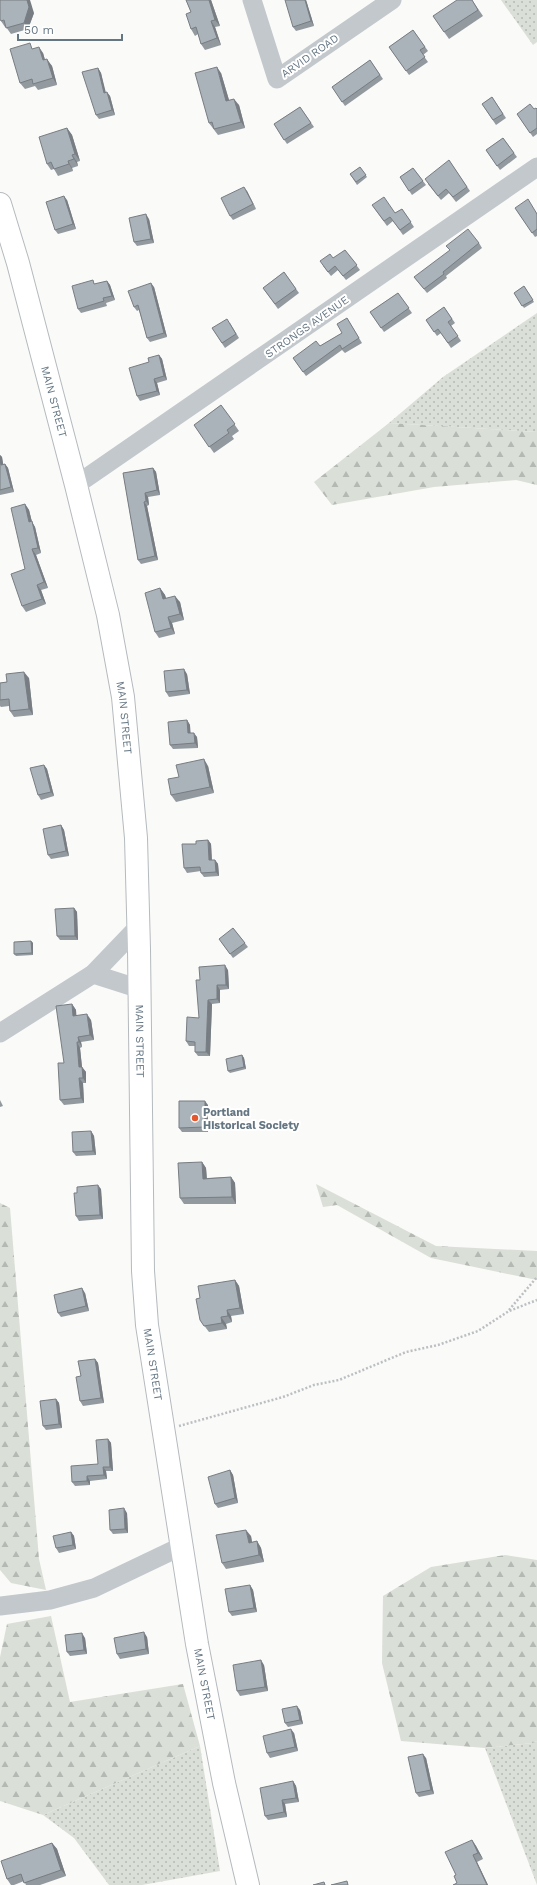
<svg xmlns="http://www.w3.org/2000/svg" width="537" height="1885" font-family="'Work Sans',sans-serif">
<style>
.grass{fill:url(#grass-dots)}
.forest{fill:url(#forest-firs)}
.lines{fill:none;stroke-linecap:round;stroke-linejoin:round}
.major-casing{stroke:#b5babe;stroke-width:24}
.path{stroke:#bbbfc2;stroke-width:2.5;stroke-dasharray:2 2;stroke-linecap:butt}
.minor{stroke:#c3c8cc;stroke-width:19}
.major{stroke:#fff;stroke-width:22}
.wall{fill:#929a9f}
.shaded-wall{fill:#777d82}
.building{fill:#aab3b9;stroke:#777d82}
.poi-dot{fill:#e4572e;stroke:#fff;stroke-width:1.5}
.labels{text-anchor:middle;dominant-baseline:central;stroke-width:4;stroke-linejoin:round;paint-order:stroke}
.street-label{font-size:11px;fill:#657683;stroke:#fff}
.poi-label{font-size:11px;font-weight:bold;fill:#657683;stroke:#fff;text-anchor:start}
</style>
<defs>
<pattern id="grass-dots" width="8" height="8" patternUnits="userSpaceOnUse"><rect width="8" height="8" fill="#dadfd7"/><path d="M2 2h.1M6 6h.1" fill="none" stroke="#b4b9b4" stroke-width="1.8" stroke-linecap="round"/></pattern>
<pattern id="forest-firs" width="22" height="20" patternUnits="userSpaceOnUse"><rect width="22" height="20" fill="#dadfd7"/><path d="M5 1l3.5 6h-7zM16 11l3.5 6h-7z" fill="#b4b9b4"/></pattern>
</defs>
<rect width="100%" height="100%" fill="#fafaf8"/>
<!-- grass -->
<g class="grass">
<path d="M501 0H537V42L533 45Z"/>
<path d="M537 313V432L389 423 443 377Z"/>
<path d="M537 1741V1885L485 1748 533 1743Z"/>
<path d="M200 1746 220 1871 142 1885H109L74 1838 43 1815Z"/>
</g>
<!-- forest -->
<g class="forest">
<path d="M389 423 537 432V485L516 480 434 487 332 505 314 482Z"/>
<path d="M316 1184 436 1246 537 1251V1280L431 1258 337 1205 323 1207Z"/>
<path d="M0 1203 10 1208 39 1559 46 1590 11 1583 0 1570Z"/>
<path d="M505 1555 537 1560V1741L533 1743 485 1748 401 1741 382 1663 383 1596 431 1567Z"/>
<path d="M51 1616 70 1702 183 1684 200 1746 43 1815 0 1801V1657L7 1624Z"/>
</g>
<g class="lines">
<defs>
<g id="major">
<path id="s1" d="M0 204 18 263 76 485 108 615 123 697 136 838 139 949 143 1271 147 1325 197 1644 224 1783 248 1885"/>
</g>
</defs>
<!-- major casing -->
<use href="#major" class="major-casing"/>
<!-- path -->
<g class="path">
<path d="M509 1310 537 1277"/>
<path d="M179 1426 283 1397 314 1385 339 1380 406 1352 438 1345 478 1331 509 1311 537 1300"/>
</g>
<!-- minor -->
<g class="minor">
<path d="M252 0 277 79 392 0"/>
<path d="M76 485 537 167"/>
<path d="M93 974 140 989"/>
<path d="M0 1033 93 974 139 926"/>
<path d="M0 1606 50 1600 94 1588 182 1546"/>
</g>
<!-- major -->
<use href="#major" class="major"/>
</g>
<!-- wall -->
<g class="wall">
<path d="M186 0H211L220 26 215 27 221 45 205 50 201 44 198 34 195 36 191 29V12Z"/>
<path d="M306 0 314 26 296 31 293 27Z"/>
<path d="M472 0 483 16 449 39 433 16Z"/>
<path d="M34 13 28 29 11 34 6 27H5L1 21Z"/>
<path d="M413 30 428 51 423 55 428 62 409 75 389 47Z"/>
<path d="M34 48 43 53 45 60 52 66 57 85 38 90 35 86 25 89 20 83Z"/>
<path d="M370 60 383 79 345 106 332 87Z"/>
<path d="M98 68 101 73 105 92 110 96 115 115 99 119 96 115Z"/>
<path d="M221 73 229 100 239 105 245 128 218 135 209 123Z"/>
<path d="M492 97 506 118 496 125 482 104Z"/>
<path d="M300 107 314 127 287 144 274 124Z"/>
<path d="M534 109H537V134L533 137 517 114Z"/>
<path d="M67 128 72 135 80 161 77 162 78 166 72 168 73 171 58 176 54 169 51 170 47 164Z"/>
<path d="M503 138 517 157 500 170 486 150Z"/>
<path d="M449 160 470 191 456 202 449 193 441 200 428 184Z"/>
<path d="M360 167 367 177 357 185 350 174Z"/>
<path d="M413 168 426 185 412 195 400 177Z"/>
<path d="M247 191 256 209 233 220 230 216Z"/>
<path d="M67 200 76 229 58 234 55 230Z"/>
<path d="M372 205 395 213 402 209 414 227 403 235 393 221 387 226Z"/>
<path d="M515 208 537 213V236L535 237Z"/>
<path d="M149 219 154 243 137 246 134 242Z"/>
<path d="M479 243 482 248 446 276 447 278 427 293 414 277Z"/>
<path d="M345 250 360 270 346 280 338 270 331 276 323 266Z"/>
<path d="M284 272 299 293 278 309 263 288Z"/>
<path d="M107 281 110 285 115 300 106 303 107 306 81 313 78 309 96 284Z"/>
<path d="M524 286 534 302 524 308 514 293Z"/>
<path d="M154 287 167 337 150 342 147 338 139 310 137 311 134 307Z"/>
<path d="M398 293 412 313 384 332 370 312Z"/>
<path d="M444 307 455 323 451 326 461 341 451 348 441 333 437 336 426 320Z"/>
<path d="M347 318 362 343 345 353 342 350 306 376 293 358 320 346 342 333Z"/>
<path d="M230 323 239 338 225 348 212 328Z"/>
<path d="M159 355 162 359 167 380 157 383 160 395 140 401 137 396 149 362Z"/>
<path d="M221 405 239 431 232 436 234 439 214 453 194 425Z"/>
<path d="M0 455 2 457 3 465 5 464 8 468 14 492 0 495Z"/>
<path d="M153 468 156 472 160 495 148 497 149 505 147 506 158 560 141 564 138 560 123 473Z"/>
<path d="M25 504 29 510 32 522 35 527 41 553 36 555 48 588 41 590 46 604 26 612 22 606 25 569Z"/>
<path d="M160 588 165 595 166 598 180 602 184 620 172 623 175 634 159 638 155 632Z"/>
<path d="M187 674 190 694 169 697 166 692Z"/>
<path d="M29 678 33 715 14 717 10 711 9 706 1 707 0 706V683Z"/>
<path d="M187 720 190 725V733L197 737 198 748 173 749 170 745Z"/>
<path d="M44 765 47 769 54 796 41 800 38 795Z"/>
<path d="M208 766 214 793 176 802 171 795 179 777Z"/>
<path d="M61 825 64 830 69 856 51 859 48 855Z"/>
<path d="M208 840 211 844 212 860H215L218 864 219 876 204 877 201 873V871L187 873 184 868 196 844Z"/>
<path d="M74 908 77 912 78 940H60L57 936Z"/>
<path d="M233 928 248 947 233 958 222 943Z"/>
<path d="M31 941 33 943V955L16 956 14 954Z"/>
<path d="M228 970 229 989 220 990V1003L212 1004 210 1056H198L195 1052V1046H189L186 1041 199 1018 200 980Z"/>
<path d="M72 1004 76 1010V1016L91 1020 94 1040 81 1042 82 1047 80 1048 82 1067 86 1072V1083H83L84 1103 64 1105 60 1100 64 1063Z"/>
<path d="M242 1055 244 1058 246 1069 230 1073 228 1071Z"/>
<path d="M0 1100 3 1106 0 1107Z"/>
<path d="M208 1105V1132H182L179 1128Z"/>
<path d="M91 1131 94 1136 96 1155 76 1156 73 1152Z"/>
<path d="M202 1162 206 1168 207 1178 231 1177 235 1183 236 1204H184L180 1198Z"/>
<path d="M101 1189 103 1219 79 1221 76 1216 77 1193Z"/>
<path d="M235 1280 239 1286 244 1314 231 1316 232 1322 226 1324 227 1329 209 1332 200 1320V1298Z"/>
<path d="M85 1293 89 1311 61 1317 58 1313Z"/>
<path d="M95 1359 98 1363 104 1403 83 1406 80 1401 81 1376Z"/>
<path d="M56 1399 59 1403 62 1428 46 1430 43 1426Z"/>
<path d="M108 1439 111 1443 113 1471H106L107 1479 90 1481V1485L75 1486 72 1482 98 1464Z"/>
<path d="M230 1470 233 1475 238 1503 218 1508 215 1504Z"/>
<path d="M127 1513 128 1533 113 1534 110 1530Z"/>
<path d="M71 1532 74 1536 76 1549 59 1553 56 1548Z"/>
<path d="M251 1536 252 1542 257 1541 261 1548 264 1562 226 1569 222 1563Z"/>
<path d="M250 1585 253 1590 257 1612 232 1616 229 1612Z"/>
<path d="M147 1637 149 1654 120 1659 117 1654Z"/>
<path d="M85 1638 87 1654 70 1656 67 1652Z"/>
<path d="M264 1665 268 1691 240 1696 237 1691Z"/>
<path d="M300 1710 303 1724 288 1727 285 1723Z"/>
<path d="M294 1733 298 1751 270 1758 267 1753Z"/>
<path d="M426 1758 434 1794 419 1797 416 1793Z"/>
<path d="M293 1781 296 1786 299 1802 285 1804 287 1817 268 1820 265 1816Z"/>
<path d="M472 1840 476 1846 483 1859 477 1862 488 1885H453L457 1883Z"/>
<path d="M52 1843 57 1849 66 1876 40 1885H26L24 1881 14 1885H11L7 1879Z"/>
</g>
<!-- shaded-wall -->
<g class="shaded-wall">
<path d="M27 0H30L34 13 28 29 24 23Z"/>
<path d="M209 0H211L220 26 215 20Z"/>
<path d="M305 0H306L314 26 311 21Z"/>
<path d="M211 21 215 27 221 45 217 38Z"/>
<path d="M39 47 43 53 47 67 43 60Z"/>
<path d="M47 59 52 66 57 85 53 78Z"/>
<path d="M217 67 221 73 231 107 226 101Z"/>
<path d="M98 68 101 73 107 97 104 93Z"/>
<path d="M107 92 110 96 115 115 112 110Z"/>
<path d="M234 99 239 105 245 128 241 122Z"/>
<path d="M67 128 72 135 80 161 75 154Z"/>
<path d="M72 155 77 162 78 166 74 159Z"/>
<path d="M68 161 72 168 73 171 69 164Z"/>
<path d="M244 187 247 191 256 209 253 204Z"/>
<path d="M64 196 67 200 76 229 73 224Z"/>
<path d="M146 214 149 219 154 243 151 239Z"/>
<path d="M107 281 110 285 115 300 112 296Z"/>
<path d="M151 283 154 287 167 337 164 333Z"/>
<path d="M159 355 162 359 167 380 164 376Z"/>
<path d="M154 379 157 383 160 395 157 391Z"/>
<path d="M0 455 2 457 4 469 1 465 0 459Z"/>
<path d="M5 464 8 468 14 492 11 487Z"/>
<path d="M153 468 156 472 160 495 157 490Z"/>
<path d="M145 493 148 497 149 505 146 501Z"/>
<path d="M144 502 147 506 158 560 155 556Z"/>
<path d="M25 504 29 510 32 522 35 527 41 553 38 548 29 522Z"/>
<path d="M32 549 36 555 48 588 44 582Z"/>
<path d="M37 585 41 590 46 604 42 599Z"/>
<path d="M160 588 165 595 168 605 163 599Z"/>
<path d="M175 596 180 602 184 620 180 614Z"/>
<path d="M168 617 172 623 175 634 171 628Z"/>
<path d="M184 669 187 674 190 694 187 690Z"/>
<path d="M24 672 29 678 33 715 29 709Z"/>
<path d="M187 720 190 725 191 738 188 733Z"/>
<path d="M194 733 197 737 198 748 195 743Z"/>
<path d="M204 759 208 766 214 793 210 787Z"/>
<path d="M44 765 47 769 54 796 51 792Z"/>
<path d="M61 825 64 830 69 856 66 851Z"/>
<path d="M208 840 211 844 212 864 209 860Z"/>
<path d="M215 860 218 864 219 876 216 872Z"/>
<path d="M74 908 77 912 78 940 75 936Z"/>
<path d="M31 941 33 943V955L32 953Z"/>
<path d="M225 965 228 970 229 989 226 985Z"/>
<path d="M217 985 220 990V1003L217 999Z"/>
<path d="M208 1000 212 1004 210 1056 206 1052Z"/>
<path d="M72 1004 76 1010 77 1022 73 1016Z"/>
<path d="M87 1014 91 1020 94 1040 90 1035Z"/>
<path d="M78 1037 81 1042 82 1047 79 1042Z"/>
<path d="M77 1042 80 1048 82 1067 86 1072V1083L83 1078 79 1067Z"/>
<path d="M242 1055 244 1058 246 1069 244 1067Z"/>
<path d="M79 1078 83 1083 84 1103 81 1098Z"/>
<path d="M205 1101 208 1105V1132L205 1127Z"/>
<path d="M91 1131 94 1136 96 1155 93 1151Z"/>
<path d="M202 1162 206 1168 207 1185 203 1179Z"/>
<path d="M231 1177 235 1183 236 1204 232 1197Z"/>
<path d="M98 1185 101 1189 103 1219 100 1215Z"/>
<path d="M235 1280 239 1286 244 1314 240 1308Z"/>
<path d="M82 1288 85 1293 89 1311 86 1306Z"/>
<path d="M227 1310 231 1316 232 1322 228 1316Z"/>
<path d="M221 1317 226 1324 227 1329 222 1323Z"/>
<path d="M95 1359 98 1363 104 1403 101 1398Z"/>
<path d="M56 1399 59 1403 62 1428 59 1424Z"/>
<path d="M108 1439 111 1443 113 1471 110 1467Z"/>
<path d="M103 1467 106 1471 107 1479 104 1475Z"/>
<path d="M230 1470 233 1475 238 1503 235 1498Z"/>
<path d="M87 1476 90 1481V1485L87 1481Z"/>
<path d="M124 1508 127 1513 128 1533 125 1529Z"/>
<path d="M246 1530 251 1536 253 1549 249 1543Z"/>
<path d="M71 1532 74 1536 76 1549 73 1545Z"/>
<path d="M257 1541 261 1548 264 1562 259 1555Z"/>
<path d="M250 1585 253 1590 257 1612 254 1608Z"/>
<path d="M144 1632 147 1637 149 1654 146 1649Z"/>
<path d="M82 1633 85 1638 87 1654 84 1650Z"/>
<path d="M261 1660 264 1665 268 1691 265 1687Z"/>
<path d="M297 1706 300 1710 303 1724 300 1720Z"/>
<path d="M291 1729 294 1733 298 1751 295 1747Z"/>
<path d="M423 1754 426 1758 434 1794 431 1790Z"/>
<path d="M293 1781 296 1786 299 1802 296 1798Z"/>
<path d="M282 1800 285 1804 287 1817 284 1812Z"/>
<path d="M472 1840 476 1846 483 1859 478 1853Z"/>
<path d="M52 1843 57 1849 66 1876 61 1870Z"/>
<path d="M473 1855 477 1862 488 1885H487Z"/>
</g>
<!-- building -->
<g class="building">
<path d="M0 0H27L29 7 24 23 6 28 4 20 1 21 0 19Z"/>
<path d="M186 0H209L215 20 211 21 217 38 201 44 196 27 191 29 186 14 191 12Z"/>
<path d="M285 0H305L311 21 293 27Z"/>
<path d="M457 0H472L478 10 444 32 433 16Z"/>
<path d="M413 30 425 47 420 50 425 57 406 71 389 47Z"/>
<path d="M30 43 32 49 39 47 43 60 47 59 53 78 33 84 32 79 20 83 10 49Z"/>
<path d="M370 60 380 75 342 102 332 87Z"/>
<path d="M217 67 226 101 234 99 241 122 214 129 212 122 209 123 195 73Z"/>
<path d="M98 68 104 93 107 92 112 110 96 115 82 72Z"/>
<path d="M492 97 503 114 493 120 482 104Z"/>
<path d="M530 104 534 109 536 108 537 109V128L530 133 517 114Z"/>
<path d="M300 107 311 123 284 140 274 124Z"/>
<path d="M67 128 75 154 72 155 74 159 68 161 69 164 54 169 51 162 47 164 39 137Z"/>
<path d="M503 138 514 153 497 166 486 150Z"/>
<path d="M449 160 467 187 453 197 446 189 438 196 425 179Z"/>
<path d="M360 167 366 175 356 182 350 174Z"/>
<path d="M413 168 423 181 409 191 400 177Z"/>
<path d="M244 187 253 204 230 216 221 198Z"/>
<path d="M64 196 73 224 55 230 46 202Z"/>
<path d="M384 197 395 213 402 209 411 222 400 230 390 217 384 221 372 205Z"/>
<path d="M528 199 537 214V229L532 233 515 208Z"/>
<path d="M146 214 151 239 134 242 129 218Z"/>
<path d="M468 229 479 243 443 272 444 274 424 289 414 277 450 250 446 246Z"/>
<path d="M345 250 357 265 343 276 335 266 328 272 320 261 330 254 333 258Z"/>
<path d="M284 272 296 289 275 304 263 288Z"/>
<path d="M93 280 94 284 107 281 112 296 103 298 104 301 78 309 72 286Z"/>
<path d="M151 283 164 333 147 338 138 305 134 307 128 291Z"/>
<path d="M524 286 533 300 522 306 514 293Z"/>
<path d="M398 293 409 308 381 328 370 312Z"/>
<path d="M444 307 452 319 448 322 458 336 448 343 438 329 434 332 426 320Z"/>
<path d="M347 318 359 338 342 349 340 345 303 372 293 358 316 341 320 346 342 333 337 324Z"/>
<path d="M227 319 236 334 222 343 212 328Z"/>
<path d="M159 355 164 376 154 379 157 391 137 396 129 368 149 362 148 358Z"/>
<path d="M221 405 235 424 227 430 229 433 209 447 194 425Z"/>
<path d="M0 459 1 465 5 464 11 487 0 490Z"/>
<path d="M153 468 157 490 145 493 146 501 144 502 155 556 138 560 123 473Z"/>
<path d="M25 504 29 522 32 521 38 548 32 549 44 582 37 585 42 599 22 606 11 574 25 569 11 508Z"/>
<path d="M160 588 163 599 175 596 180 614 168 617 171 628 155 632 145 593Z"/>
<path d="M184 669 187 690 166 692 164 671Z"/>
<path d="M24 672 29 709 10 711 9 699 0 700V683L7 682 6 674Z"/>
<path d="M187 720 188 733H194L195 743 170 745 168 722Z"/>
<path d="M204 759 210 787 171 795 168 779 179 777 176 765Z"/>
<path d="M44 765 51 792 38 795 30 768Z"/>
<path d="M61 825 66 851 48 855 43 829Z"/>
<path d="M208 840 209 860H215L216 872 201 873 200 867 184 868 182 844H196V841Z"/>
<path d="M74 908 75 936H57L55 909Z"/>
<path d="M233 928 245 943 230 954 219 939Z"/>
<path d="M31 941 32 953 14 954V942Z"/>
<path d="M225 965 226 985H217V999L208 1000 206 1052H195V1042L186 1041 187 1017 199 1018 196 980H200L199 967Z"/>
<path d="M72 1004 73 1016 87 1014 90 1035 78 1037 79 1042H77L79 1067H82L83 1078H79L81 1098 60 1100 58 1063H64L56 1006Z"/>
<path d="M242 1055 244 1067 228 1071 226 1059Z"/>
<path d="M179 1101H205V1127L179 1128Z"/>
<path d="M91 1131 93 1151 73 1152 72 1132Z"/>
<path d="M202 1162 203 1179 231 1177 232 1197 180 1198 178 1163Z"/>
<path d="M98 1185 100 1215 76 1216 74 1193H77V1187Z"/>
<path d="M235 1280 240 1308 227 1310 228 1316 221 1317 222 1323 204 1326 200 1320 196 1299 200 1298 198 1286Z"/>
<path d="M82 1288 86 1306 58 1313 54 1295Z"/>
<path d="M95 1359 101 1398 80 1401 76 1377 81 1376 78 1361Z"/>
<path d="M56 1399 59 1424 43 1426 40 1401Z"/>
<path d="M108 1439 110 1467H103L104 1475 87 1476V1481L72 1482 71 1466 98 1464 96 1440Z"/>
<path d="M230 1470 235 1498 215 1504 208 1477Z"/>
<path d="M124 1508 125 1529 110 1530 109 1510Z"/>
<path d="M246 1530 249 1543 257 1541 259 1555 222 1563 216 1535Z"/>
<path d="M71 1532 73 1545 56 1548 53 1536Z"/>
<path d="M250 1585 254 1608 229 1612 225 1589Z"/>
<path d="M144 1632 146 1649 117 1654 114 1638Z"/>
<path d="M82 1633 84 1650 67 1652 65 1635Z"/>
<path d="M261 1660 265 1687 237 1691 233 1665Z"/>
<path d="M297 1706 300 1720 285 1723 282 1709Z"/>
<path d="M291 1729 295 1747 267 1753 263 1736Z"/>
<path d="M423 1754 431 1790 416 1793 408 1757Z"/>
<path d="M293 1781 296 1798 282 1800 284 1812 265 1816 260 1788Z"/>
<path d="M472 1840 478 1853 473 1855 487 1885H453L457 1883 454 1876 456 1875 445 1852Z"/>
<path d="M52 1843 61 1870 24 1883 21 1874 7 1879 1 1861Z"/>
<path d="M347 1881 348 1885H331Z"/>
<path d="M324 1882 325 1885H313Z"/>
</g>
<!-- markers -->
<circle class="poi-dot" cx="195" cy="1118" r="4"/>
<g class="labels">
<!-- street labels -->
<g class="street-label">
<text transform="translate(310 56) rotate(-35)">ARVID ROAD</text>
<text transform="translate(307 327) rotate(-35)">STRONGS AVENUE</text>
<text stroke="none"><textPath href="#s1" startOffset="205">MAIN STREET</textPath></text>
<text stroke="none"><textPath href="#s1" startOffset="529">MAIN STREET</textPath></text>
<text stroke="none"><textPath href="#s1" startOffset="853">MAIN STREET</textPath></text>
<text stroke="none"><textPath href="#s1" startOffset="1177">MAIN STREET</textPath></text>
<text stroke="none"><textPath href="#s1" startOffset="1501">MAIN STREET</textPath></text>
</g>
<!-- poi labels -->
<g class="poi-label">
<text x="203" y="1112">Portland<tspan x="203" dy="13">Historical Society</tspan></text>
</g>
</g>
<!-- scale -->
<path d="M18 34v6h104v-6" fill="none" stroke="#657683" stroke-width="2"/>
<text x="24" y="34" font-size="12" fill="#657683" stroke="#ffffff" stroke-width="3" paint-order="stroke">50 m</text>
</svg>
